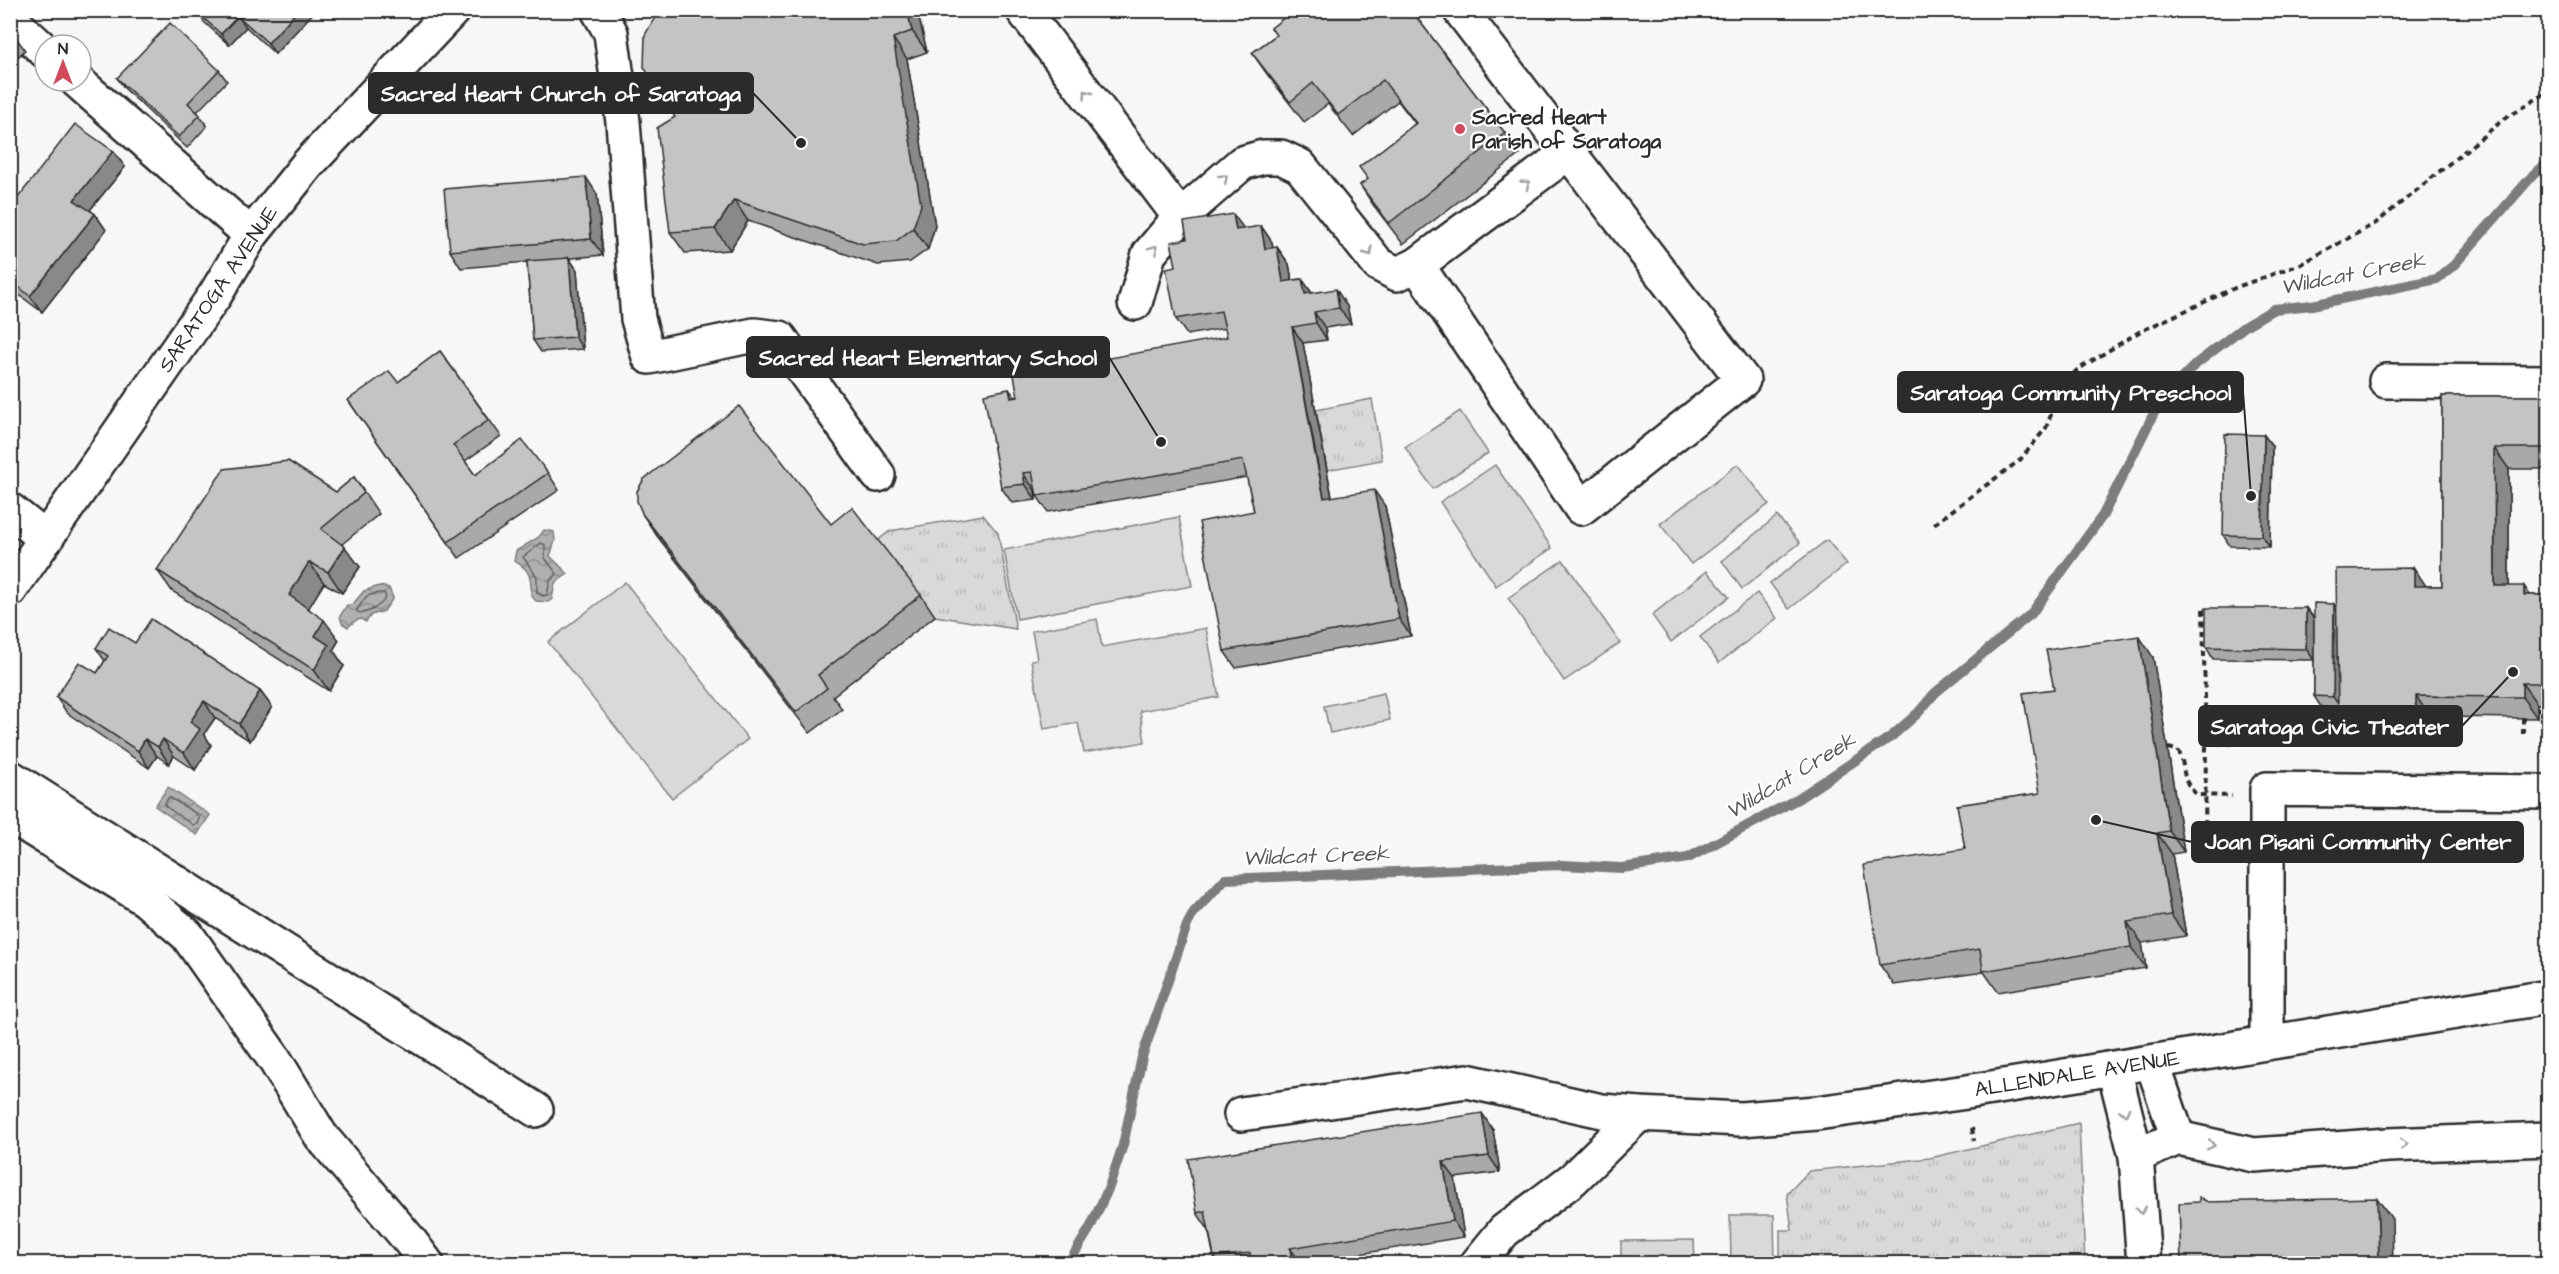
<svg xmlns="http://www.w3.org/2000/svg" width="2559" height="1274" font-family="'Architects Daughter',sans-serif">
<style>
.park{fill:url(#park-tufts);stroke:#828282;stroke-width:1.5}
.pitch{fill:#d9d9d9;stroke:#828282;stroke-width:1.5}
.water{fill:url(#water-waves);stroke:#7b7b7b;stroke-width:1.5}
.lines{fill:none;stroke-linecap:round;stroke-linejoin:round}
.shore{stroke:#606060;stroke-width:1.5}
.stream{stroke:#7b7b7b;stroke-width:10}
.minor-casing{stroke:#2b2b2b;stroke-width:38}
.major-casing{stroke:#2b2b2b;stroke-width:38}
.path{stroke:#2b2b2b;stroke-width:4;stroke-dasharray:6 4.5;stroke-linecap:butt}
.minor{stroke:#fff;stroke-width:33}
.major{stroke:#fff;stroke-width:33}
.wall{fill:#a9a9a9;stroke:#2b2b2b;stroke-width:1.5}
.shaded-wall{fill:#898989;stroke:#2b2b2b;stroke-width:1.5}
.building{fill:#c4c4c4;stroke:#2b2b2b;stroke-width:1.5}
.oneway{stroke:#a0a0a0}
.poi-dot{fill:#d1495b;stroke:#fff;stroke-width:2}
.labels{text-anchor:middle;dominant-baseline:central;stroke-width:4.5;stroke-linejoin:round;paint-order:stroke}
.poi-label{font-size:21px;font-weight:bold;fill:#2b2b2b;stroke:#fff;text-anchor:start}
.street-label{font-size:21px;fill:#2b2b2b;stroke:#fff}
.water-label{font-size:22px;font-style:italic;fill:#5a5a5a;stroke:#fff}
.leader{fill:none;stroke:#2b2b2b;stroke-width:2}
.callout-dot{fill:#2b2b2b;stroke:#fff;stroke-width:2}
.callout{fill:#2b2b2b;stroke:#2b2b2b;stroke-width:2}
.callout-label{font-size:22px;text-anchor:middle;font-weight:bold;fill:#fff}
</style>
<defs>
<pattern id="park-tufts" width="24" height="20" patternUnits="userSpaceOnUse" patternTransform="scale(1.5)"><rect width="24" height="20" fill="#d9d9d9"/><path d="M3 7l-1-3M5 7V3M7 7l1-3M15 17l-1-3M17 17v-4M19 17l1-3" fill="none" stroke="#bababa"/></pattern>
<pattern id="water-waves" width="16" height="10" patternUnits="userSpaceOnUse" patternTransform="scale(1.5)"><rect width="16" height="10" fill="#b0b0b0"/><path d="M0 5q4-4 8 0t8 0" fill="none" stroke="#8f8f8f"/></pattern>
</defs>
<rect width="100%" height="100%" fill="#f7f7f7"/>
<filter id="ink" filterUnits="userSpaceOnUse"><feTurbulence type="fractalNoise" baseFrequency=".0167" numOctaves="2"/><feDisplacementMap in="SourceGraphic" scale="12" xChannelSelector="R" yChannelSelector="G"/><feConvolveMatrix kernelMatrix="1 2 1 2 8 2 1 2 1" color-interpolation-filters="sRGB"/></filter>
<g filter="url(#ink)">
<!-- park -->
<g class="park">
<path d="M1372 399 1382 460 1327 470 1316 410Z"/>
<path d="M983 515 998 533 1016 629 935 616 877 541 890 531Z"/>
<path d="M2079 1123 2085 1263H1780V1230H1792L1787 1194 1809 1171 1930 1158Z"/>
</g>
<!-- pitch -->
<g class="pitch">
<path d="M1460 411 1488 453 1433 489 1405 447Z"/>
<path d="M1738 464 1769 504 1691 564 1660 524Z"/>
<path d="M1495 465 1552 548 1496 586 1440 502Z"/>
<path d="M1777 516 1800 543 1742 589 1722 561Z"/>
<path d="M1179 517 1192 586 1017 619 1004 550Z"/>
<path d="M1827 540 1847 564 1789 609 1770 583Z"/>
<path d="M1563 560 1620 643 1564 681 1508 598Z"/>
<path d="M1707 571 1729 597 1671 642 1652 615Z"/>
<path d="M625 582 748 739 672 798 548 642Z"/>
<path d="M1757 593 1777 618 1719 663 1700 637Z"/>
<path d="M1097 619 1102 647 1206 628 1219 697 1140 711 1145 742 1084 753 1078 723 1044 729 1031 660 1037 659 1032 631Z"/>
<path d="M1384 693 1390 720 1330 733 1324 706Z"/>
<path d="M1730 1215H1774L1775 1263H1731Z"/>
<path d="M1694 1240 1695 1263H1621V1241Z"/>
</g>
<!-- water -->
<g class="water">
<path d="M544 530 554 532 555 541 550 556 568 574 555 583 552 599 548 602 536 601 531 595C532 579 530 568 514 561L516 551 539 537Z"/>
<path d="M379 586 389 588 393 598 384 611 371 615 366 622 361 619 355 621 348 627 342 623 340 616 347 605H352L364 591Z"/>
<path d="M168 787 210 815 197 835 155 806Z"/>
</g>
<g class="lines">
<!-- shore -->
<g class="shore">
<path d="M541 543 545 545V558L557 574 550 581 547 595 543 596 537 593V577L523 557Z"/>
<path d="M379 593H384L386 597C381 606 367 615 357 612V609L367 596Z"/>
<path d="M169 797 200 816 197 824 193 825 165 806V803Z"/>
</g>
<!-- stream -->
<path class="stream" d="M1068 1264 1090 1228 1109 1187 1123 1145 1142 1057 1187 925 1194 912 1225 879 1562 865 1622 868 1688 858 1799 798 1892 736 1918 713 1935 693 2031 614 2103 515 2161 399 2196 364 2245 326 2274 309 2312 305 2437 279 2454 265 2534 174 2548 163"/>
<defs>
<g id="minor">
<path d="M598 10 611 33 623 122 638 319 649 357 754 335 780 338 878 475"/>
<path d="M1023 10 1180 217 1149 254 1135 303"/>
<path d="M10 19 45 51"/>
<path d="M77 81 251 235"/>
<path d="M1180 217 1242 163 1263 157H1281L1300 166 1378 264 1397 274 1417 265 1569 152"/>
<path d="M1417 265 1581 508 1743 380 1460 10"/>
<path d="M2386 381 2548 382"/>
<path d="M10 510 46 539"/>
<path d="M10 777 536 1110"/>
<path d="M10 815 145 899 187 935 275 1060 321 1136 410 1241 427 1264"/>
<path d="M2267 1042V789L2548 792"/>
<path d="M2152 1062 2178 1138"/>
<path d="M2114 1069 2136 1156 2144 1264"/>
<path d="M1241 1114 1467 1081 1602 1111 1639 1114 1741 1119 1817 1113 1967 1092 2548 997"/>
<path d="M2136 1156 2178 1138 2254 1155 2388 1145 2548 1139"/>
<path d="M1477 1264 1504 1231 1573 1179 1639 1114"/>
</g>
<path id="major" d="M10 590 215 295 251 235 308 164 453 10"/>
</defs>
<!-- minor casing -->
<use href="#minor" class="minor-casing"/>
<!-- major casing -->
<use href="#major" class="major-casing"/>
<!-- path -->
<g class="path">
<path d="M1934 524 2020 460 2046 428 2061 388 2077 370 2139 332 2237 287 2301 264 2376 223 2508 116 2548 92"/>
<path d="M2203 609 2206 743 2205 839 2232 834"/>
<path d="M2534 709H2548"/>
<path d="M2205 718 2239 716"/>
<path d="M2523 734V714"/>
<path d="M2206 743 2237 744"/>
<path d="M2168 748 2178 750C2188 770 2178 777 2197 795L2232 796"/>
<path d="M1972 1128 1974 1141"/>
</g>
<!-- minor -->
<use href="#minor" class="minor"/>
<!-- major -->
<use href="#major" class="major"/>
</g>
<!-- wall -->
<g class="wall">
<path d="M196 10H316L275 54 246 27 229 45 204 22 196 11Z"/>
<path d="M917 10 927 52 907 59 935 226 928 249 910 262 878 265 748 221 730 250 685 253 670 232Z"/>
<path d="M1293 10H1411L1505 133 1520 154 1403 244 1374 206 1360 185 1368 180 1415 123 1398 101 1353 136 1328 104 1304 122 1267 74 1252 53 1276 35 1293 11Z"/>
<path d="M10 32 17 39 25 50 10 65Z"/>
<path d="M219 70 227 81 197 112 207 126 187 148 125 89 117 78Z"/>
<path d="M113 151 125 167 90 210 95 214 106 230 42 312 10 288V208Z"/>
<path d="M597 194 603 255 552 260 569 258 577 270 583 349 541 352 533 340 527 262 461 268 450 251Z"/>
<path d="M1261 226 1272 242 1273 248 1277 247 1289 264 1292 280 1302 279 1312 293 1347 306 1351 324 1325 328 1327 340 1303 343 1327 470 1332 497 1385 506 1411 636 1236 668 1224 651 1254 511 1247 477 1048 512 1037 496 1036 490H1035L1036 500 1012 503 1001 487 1015 397 1227 337 1225 328 1187 335 1176 319V266L1187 239Z"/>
<path d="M440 351 501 436 465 461 475 475 548 473 559 490 459 558 348 400 398 382Z"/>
<path d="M2442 396H2548V469H2509V586L2530 595H2548V704H2537V718L2430 717V733H2352L2338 712V708L2321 707 2314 696V660L2213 659 2206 647 2306 608 2314 618 2336 607 2426 586H2442Z"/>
<path d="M2264 435 2272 446 2270 547 2230 546 2223 535Z"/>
<path d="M354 477 379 514 342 544 360 567 342 593 324 583 308 608 339 640 333 650 344 666 329 691 172 591 157 570 336 492Z"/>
<path d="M643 515 831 524 921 595 935 616 833 696 842 709 810 733 657 536Z"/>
<path d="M135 643 260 691 272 707 250 741 215 718 204 734 211 745 195 770 174 756 169 764 157 756 149 768 67 713 56 697 97 673 105 661 96 648Z"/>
<path d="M2153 657 2184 852 2172 854 2186 936 2142 943 2146 968 1998 992 1984 972 1894 985 1880 965 2040 793 2054 689Z"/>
<path d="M1493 1130 1500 1172 1455 1178 1464 1237 1304 1263H1218L1214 1257 1208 1229 1197 1213Z"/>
</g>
<!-- shaded-wall -->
<g class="shaded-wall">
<path d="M298 10H316L275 54 268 43Z"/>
<path d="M907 10H917L927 52 912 31Z"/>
<path d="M238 16 246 27 229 45 221 34Z"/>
<path d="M893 38 907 59 935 226 928 249 913 228Z"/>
<path d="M113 151 125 167 85 216 74 200Z"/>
<path d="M586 177 597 194 603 255 591 239Z"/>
<path d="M734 200 748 221 730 250 715 229Z"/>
<path d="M95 214 106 230 42 312 30 296Z"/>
<path d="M1233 214 1245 230H1236Z"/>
<path d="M1261 226 1272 242 1277 265 1265 249Z"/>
<path d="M1277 247 1289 264 1295 298 1283 282Z"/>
<path d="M569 258 577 270 583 349 575 337Z"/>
<path d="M1302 279 1313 295 1305 294Z"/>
<path d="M1336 289 1347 306 1351 324 1339 308Z"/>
<path d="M1314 312 1325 328 1327 340 1316 323Z"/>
<path d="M1292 327 1303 343 1335 514 1324 498Z"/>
<path d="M1009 389 1021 405 1011 398Z"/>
<path d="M2264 435 2272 446 2270 547 2262 536Z"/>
<path d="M2494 448 2509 469V607L2495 586Z"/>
<path d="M1023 473 1035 490 1036 500 1025 484Z"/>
<path d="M1374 490 1385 506 1411 636 1399 619Z"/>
<path d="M345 547 360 567 342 593 328 572Z"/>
<path d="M309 562 324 583 304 616 289 595Z"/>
<path d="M2414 568 2428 589 2414 586Z"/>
<path d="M2524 586 2538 607 2524 595Z"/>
<path d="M2334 604 2342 615 2341 708 2333 697Z"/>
<path d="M2306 608 2314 619V660L2306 649Z"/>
<path d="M324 620 339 640 333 650 344 666 329 691 314 670 315 636Z"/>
<path d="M2139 636 2153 657 2184 852 2169 831Z"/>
<path d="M2522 683 2537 704V718L2522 697Z"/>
<path d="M260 691 272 707 250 741 239 724Z"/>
<path d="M2416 696 2430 717V733L2416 712Z"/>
<path d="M204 701 215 718 204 734 211 745 195 770 184 753 190 722Z"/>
<path d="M145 739 157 756 149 768 138 751Z"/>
<path d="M163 739 174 756 169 764 158 747Z"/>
<path d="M2157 833 2172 854 2186 936 2171 915Z"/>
<path d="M2127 922 2142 943 2146 968 2131 947Z"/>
<path d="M1482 1113 1493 1130 1500 1172 1489 1156Z"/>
<path d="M1443 1162 1455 1178 1464 1237 1453 1221Z"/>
<path d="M2377 1198 2392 1219 2393 1263H2379Z"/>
<path d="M1290 1248 1301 1263H1292Z"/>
</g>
<!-- building -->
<g class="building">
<path d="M196 10H298L268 43 238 16 221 34 196 11Z"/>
<path d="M659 10H907L912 31 893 38 921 205 913 228 896 241 863 244 734 200 715 229 670 232 657 128 675 117 644 67 645 35Z"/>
<path d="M1294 10H1411L1505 133 1389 223 1360 185 1368 179 1359 167 1416 123 1383 80 1338 115 1313 83 1290 102 1252 53 1276 35 1271 28Z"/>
<path d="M170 23 219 70 188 103 200 115 179 137 117 78Z"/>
<path d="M10 32 17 39 10 46Z"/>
<path d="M75 124 113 151 74 200 95 214 30 296 10 280V208Z"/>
<path d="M586 177 591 239 450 251 444 189Z"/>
<path d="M1233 214 1236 230 1261 226 1265 249 1277 247 1283 282 1302 279 1305 294 1336 289 1339 308 1314 312 1316 323 1292 327 1315 454 1324 498 1374 490 1399 619 1224 651 1199 522 1254 511 1243 460 1037 496 1032 472 1023 473 1025 484 1001 487 984 394 1009 389 1011 398 1018 397 1014 375 1227 337 1221 311 1176 319 1166 268 1176 266 1171 242 1187 239 1184 222Z"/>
<path d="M569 258 575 337 533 340 527 261Z"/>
<path d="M440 351 489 420 453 445 475 475 522 440 548 473 448 542 348 400 389 371 398 382Z"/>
<path d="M2442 396H2548V448H2494L2495 586H2524V595H2548V683H2522V697L2416 696V712H2338L2336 569 2414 568V586H2442Z"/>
<path d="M739 406 831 524 852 507 921 595 818 675 827 688 796 712 643 515 637 501V491L644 479Z"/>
<path d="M2225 434 2264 435 2262 536 2223 535Z"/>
<path d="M288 461 336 492 354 477 364 493 321 529 345 547 328 572 309 562 289 595 324 620 315 636 329 645 314 670 157 570 224 469Z"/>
<path d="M2314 603 2334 604 2333 697 2314 696Z"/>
<path d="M2206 608H2306V649L2206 647Z"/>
<path d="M151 619 260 691 239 724 204 701 190 722 200 729 184 753 163 739 158 747 145 739 138 751 56 697 79 662 97 673 108 656 96 648 109 627 135 643Z"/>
<path d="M2139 636 2169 831 2157 833 2171 915 2127 922 2131 947 1983 971 1980 949 1880 965 1864 865 1965 849 1957 805 2040 793 2023 693 2054 689 2046 650Z"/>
<path d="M1482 1113 1489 1156 1443 1162 1453 1221 1290 1248 1292 1263H1251L1250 1253 1214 1257 1205 1211 1197 1213 1188 1159Z"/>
<path d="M2199 1197 2206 1202 2377 1198 2379 1263H2181L2179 1203 2199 1202Z"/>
</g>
<!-- one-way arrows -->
<defs><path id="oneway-chevron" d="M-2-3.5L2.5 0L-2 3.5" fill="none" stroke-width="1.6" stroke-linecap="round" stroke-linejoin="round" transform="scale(1.5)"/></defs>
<g class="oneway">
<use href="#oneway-chevron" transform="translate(1087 94) rotate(-127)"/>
<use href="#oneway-chevron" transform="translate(1224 178) rotate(-41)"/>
<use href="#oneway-chevron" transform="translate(1526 184) rotate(-37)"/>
<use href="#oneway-chevron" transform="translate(1154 249) rotate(-54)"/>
<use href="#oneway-chevron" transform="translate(1369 252) rotate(53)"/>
<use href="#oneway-chevron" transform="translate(2125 1112) rotate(76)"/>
<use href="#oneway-chevron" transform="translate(2404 1144) rotate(-2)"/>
<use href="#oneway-chevron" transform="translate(2211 1145) rotate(12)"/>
<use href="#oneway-chevron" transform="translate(2141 1210) rotate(85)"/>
</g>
</g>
<!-- markers -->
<circle class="poi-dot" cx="1460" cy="129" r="6"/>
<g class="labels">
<!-- poi labels -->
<g class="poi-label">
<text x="1472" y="117">Sacred Heart<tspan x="1472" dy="24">Parish of Saratoga</tspan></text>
</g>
<!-- street labels -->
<g class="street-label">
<text transform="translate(218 289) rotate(-56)">SARATOGA AVENUE</text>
<text transform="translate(2077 1074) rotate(-9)">ALLENDALE AVENUE</text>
</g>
<!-- water labels -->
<g class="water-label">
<text transform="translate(2353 274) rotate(-11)">Wildcat Creek</text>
<text transform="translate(1791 776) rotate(-31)">Wildcat Creek</text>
<text transform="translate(1316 856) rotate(-2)">Wildcat Creek</text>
</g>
</g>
<!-- callouts -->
<path class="leader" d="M801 143L753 93M1161 442L1109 357M2251 496L2243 392M2513 672L2462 726M2096 820L2192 842"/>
<g class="callout-dot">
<circle cx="801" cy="143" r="6"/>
<circle cx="1161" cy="442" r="6"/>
<circle cx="2251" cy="496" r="6"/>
<circle cx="2513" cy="672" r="6"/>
<circle cx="2096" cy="820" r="6"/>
</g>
<g class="callout">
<rect x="369" y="73" width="384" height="40" rx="6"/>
<rect x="747" y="337" width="362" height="40" rx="6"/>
<rect x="1898" y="372" width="345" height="40" rx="6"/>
<rect x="2199" y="706" width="263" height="40" rx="6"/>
<rect x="2192" y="822" width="331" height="40" rx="6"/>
</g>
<g class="callout-label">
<text x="561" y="101">Sacred Heart Church of Saratoga</text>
<text x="928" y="365">Sacred Heart Elementary School</text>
<text x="2071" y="400">Saratoga Community Preschool</text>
<text x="2330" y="734">Saratoga Civic Theater</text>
<text x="2358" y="849">Joan Pisani Community Center</text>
</g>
<!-- margin -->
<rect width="2559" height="1274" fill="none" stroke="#fff" stroke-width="36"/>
<rect x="18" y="18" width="2523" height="1238" fill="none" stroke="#2b2b2b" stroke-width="2" filter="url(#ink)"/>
<!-- north arrow -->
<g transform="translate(63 63)"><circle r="28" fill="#ffffff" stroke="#aaaaaa" stroke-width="1.5"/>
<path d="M0-4.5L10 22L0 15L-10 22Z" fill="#d1495b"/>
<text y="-9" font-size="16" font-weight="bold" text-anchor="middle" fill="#2b2b2b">N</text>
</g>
</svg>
